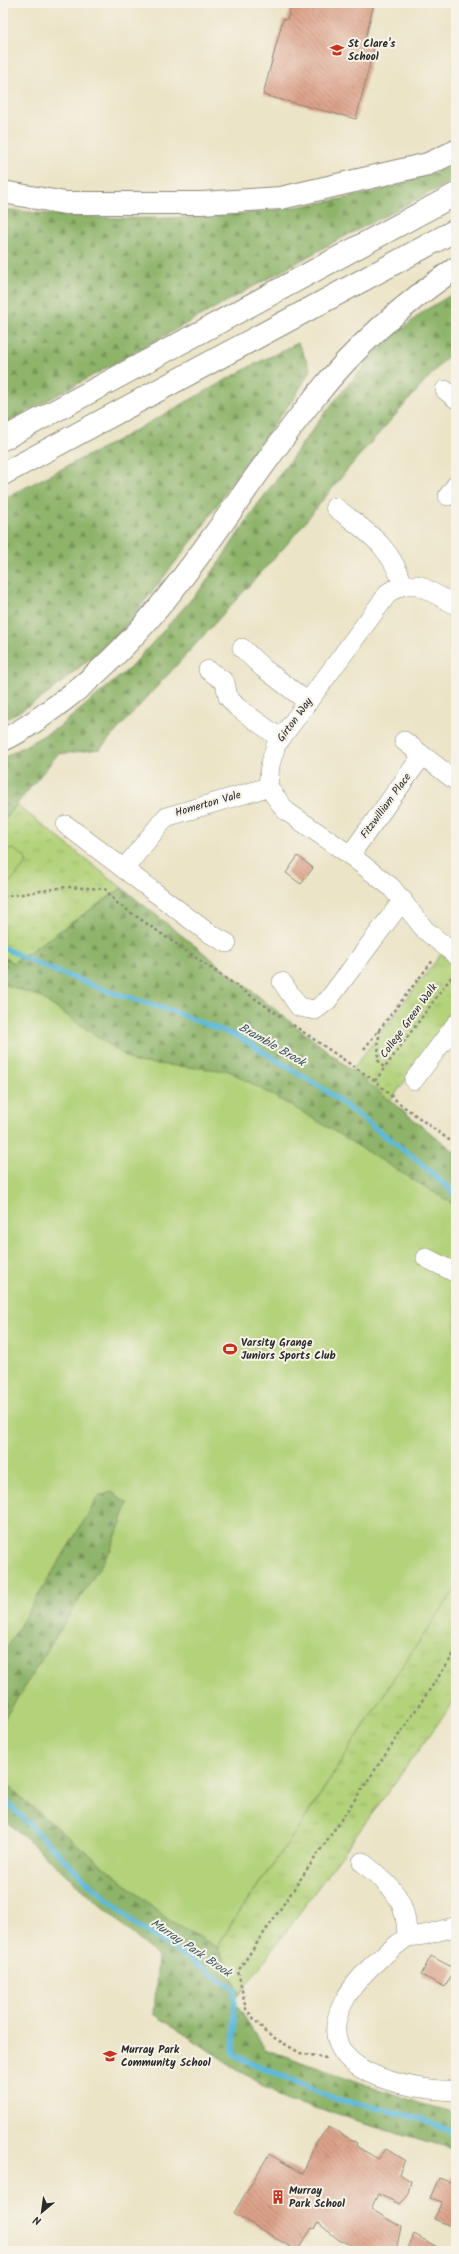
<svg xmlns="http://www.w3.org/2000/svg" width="459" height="2254" font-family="Kalam,sans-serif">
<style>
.grass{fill:url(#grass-tufts);stroke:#6f7e52}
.forest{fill:url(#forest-firs);stroke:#5c704a}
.park{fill:#b3d27a;stroke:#6f7e52}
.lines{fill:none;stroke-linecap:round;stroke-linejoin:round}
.stream{stroke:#5db9db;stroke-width:5.5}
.building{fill:url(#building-back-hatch)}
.minor-casing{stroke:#8b8879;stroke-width:20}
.highway-casing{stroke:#8b8879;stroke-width:24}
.path{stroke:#8b8879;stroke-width:2.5;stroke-dasharray:3 3;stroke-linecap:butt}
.minor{stroke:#fff;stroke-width:19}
.highway{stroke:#fff;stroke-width:22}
.labels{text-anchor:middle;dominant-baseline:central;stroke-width:4;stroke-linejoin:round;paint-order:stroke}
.poi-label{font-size:11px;font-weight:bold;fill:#2b2b2b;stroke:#f7f3e8;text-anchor:start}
.street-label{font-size:11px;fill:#2b2b2b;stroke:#f7f3e8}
.water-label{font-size:12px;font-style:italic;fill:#3a5660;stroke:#f7f3e8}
</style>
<defs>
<pattern id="grass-tufts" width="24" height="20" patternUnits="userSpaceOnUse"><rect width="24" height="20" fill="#b3d27a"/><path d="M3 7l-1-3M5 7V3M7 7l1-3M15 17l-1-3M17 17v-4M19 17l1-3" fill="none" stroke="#9ab46a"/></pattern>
<pattern id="forest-firs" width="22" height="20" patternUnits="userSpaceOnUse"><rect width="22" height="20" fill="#8eb46a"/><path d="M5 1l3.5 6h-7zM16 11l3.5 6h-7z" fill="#749357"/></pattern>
<pattern id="building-back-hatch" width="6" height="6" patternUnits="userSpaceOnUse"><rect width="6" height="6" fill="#dda28a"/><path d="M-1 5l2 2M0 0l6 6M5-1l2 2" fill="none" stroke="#b38471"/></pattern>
</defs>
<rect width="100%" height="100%" fill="#f7f3e8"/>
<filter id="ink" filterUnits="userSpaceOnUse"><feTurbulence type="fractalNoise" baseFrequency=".025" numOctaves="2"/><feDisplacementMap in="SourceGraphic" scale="8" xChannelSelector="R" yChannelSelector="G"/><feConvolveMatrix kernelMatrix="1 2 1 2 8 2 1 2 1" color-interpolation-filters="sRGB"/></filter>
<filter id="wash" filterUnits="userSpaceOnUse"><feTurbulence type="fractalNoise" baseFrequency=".012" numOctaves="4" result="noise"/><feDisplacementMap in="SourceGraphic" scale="16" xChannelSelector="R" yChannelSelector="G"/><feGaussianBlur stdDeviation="0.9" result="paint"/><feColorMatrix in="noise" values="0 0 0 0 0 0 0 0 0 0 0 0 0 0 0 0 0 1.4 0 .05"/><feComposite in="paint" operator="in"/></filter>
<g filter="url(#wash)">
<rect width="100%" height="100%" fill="#ebe4c7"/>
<!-- grass -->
<g class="grass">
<path d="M17 805 122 888 13 963 3 957V821Z"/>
<path d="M456 935V1015L389 1102 351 1071Z"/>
<path d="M456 1588V1699L240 1994 217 1947 235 1918 306 1817 398 1672Z"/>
</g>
<!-- forest -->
<g class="forest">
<path d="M456 166V179L334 242 3 425V209C130 225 244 221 370 193 399 186 427 173 456 166Z"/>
<path d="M456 292V347L357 458 288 543 100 749 58 754 3 821V758L59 727 130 668 204 585 256 507 330 406 379 349 424 311Z"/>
<path d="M298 343 311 370 296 395 243 466 199 532 118 635 45 696 3 721V499L118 440 251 366Z"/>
<path d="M122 888 456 1153V1206L309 1116 229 1071 134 1062 40 997 3 984V957L13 963Z"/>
<path d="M112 1492 128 1503 111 1549 3 1721V1653L99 1496Z"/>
<path d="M3 1780 26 1802 169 1920 217 1947 240 1994 234 2001 265 2049 422 2104 456 2113V2150L281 2098 154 2014 158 1957 3 1818Z"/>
</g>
<!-- park -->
<g class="park">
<path d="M13 849 24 856 27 863 10 882 3 884V851Z"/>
<path d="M3 984 40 997 134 1062 229 1071 309 1116 456 1206V1588L398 1672 306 1817 235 1918 217 1947 169 1920 26 1802 3 1780V1721L111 1549 128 1503 112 1492 99 1496 3 1653Z"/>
</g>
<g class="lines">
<!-- stream -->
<g class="stream">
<path d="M3 948 48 968 108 991 169 1010 239 1037 325 1090 417 1160 456 1195"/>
<path d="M3 1798 80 1875 137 1925 235 1990 233 2055 336 2099 419 2118 456 2134"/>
</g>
</g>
<g id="blocks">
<!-- building -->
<g class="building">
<path d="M292 3H374L365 40 375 43 356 119 263 95 283 19 287 20Z"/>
<path d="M298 856 313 868 301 884 286 873Z"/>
<path d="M431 1956 455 1969 445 1987 421 1975Z"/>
<path d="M329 2127 357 2143 356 2146 378 2159 386 2149 405 2160 399 2174 411 2181 407 2197 400 2204 378 2194 371 2209 401 2227 396 2251H366L339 2240 318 2223 314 2229 312 2228 297 2251 234 2213 269 2154 303 2174 315 2143Z"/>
<path d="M456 2170V2228L434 2219 442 2202 430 2198 439 2178 450 2182Z"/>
<path d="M414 2234 444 2251H407Z"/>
</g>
</g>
</g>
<g filter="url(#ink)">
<use href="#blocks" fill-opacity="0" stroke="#8b8879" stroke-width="1"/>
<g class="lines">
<defs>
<g id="minor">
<path d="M445 390 456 399"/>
<path d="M448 496 456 485"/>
<path d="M335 507C366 532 390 544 403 585"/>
<path d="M456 605 418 585H403L389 592 276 745 270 765 268 787 286 811 350 855 391 887 425 930 456 955"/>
<path d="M242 648 263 668 308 702"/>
<path d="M208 670 225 682 228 697 237 707 281 739"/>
<path d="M404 741 456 781"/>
<path d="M66 825 207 932 227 943"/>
<path d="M350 855 422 756"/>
<path d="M124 869 166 817 268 787"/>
<path d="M282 982 299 1007 315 1010 327 1001 334 992 403 900"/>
<path d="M414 1080 456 1024"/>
<path d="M426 1258 456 1273"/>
<path d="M362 1862C391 1886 407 1898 407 1937"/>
<path d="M407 1937C382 1956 356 1976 342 2005 310 2073 410 2090 456 2091"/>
<path d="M407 1937 424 1935 454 1927"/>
</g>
<g id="highway">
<path d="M3 192 65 203H202L281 198 428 164 456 151"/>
<path d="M3 439 456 194"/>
<path d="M3 474 456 230"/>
<path d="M3 740C25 730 45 714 64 700 171 619 232 499 315 397 355 347 403 304 456 268"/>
</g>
</defs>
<!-- minor casing -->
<use href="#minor" class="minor-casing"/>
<!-- highway casing -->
<use href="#highway" class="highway-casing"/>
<!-- path -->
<g class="path">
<path d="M3 897 66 887 105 889 117 903 283 1018"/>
<path d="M293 1025 375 1081 399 1103 456 1145"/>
<path d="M379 1030 378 1060 384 1068"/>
<path d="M364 1049 434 959"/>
<path d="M375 1081 455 972"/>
<path d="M326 2058 300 2053 266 2033 246 2009 238 1971 456 1651"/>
</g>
<!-- minor -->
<use href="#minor" class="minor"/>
<!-- highway -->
<use href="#highway" class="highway"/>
</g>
</g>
<!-- icons -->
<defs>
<symbol id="school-bare" viewBox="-9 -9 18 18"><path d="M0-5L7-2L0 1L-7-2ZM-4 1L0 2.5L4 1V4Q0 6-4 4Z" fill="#c8321e" stroke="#f7f3e8" stroke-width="2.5" paint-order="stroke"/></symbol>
<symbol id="stadium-bare" viewBox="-9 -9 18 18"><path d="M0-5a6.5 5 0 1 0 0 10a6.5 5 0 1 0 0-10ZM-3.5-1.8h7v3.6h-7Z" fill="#c8321e" stroke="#f7f3e8" stroke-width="2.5" paint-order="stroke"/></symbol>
<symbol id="building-bare" viewBox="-9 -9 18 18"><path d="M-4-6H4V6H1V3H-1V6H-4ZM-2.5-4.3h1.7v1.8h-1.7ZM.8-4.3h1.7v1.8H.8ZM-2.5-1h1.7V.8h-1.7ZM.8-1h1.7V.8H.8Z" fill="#c8321e" stroke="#f7f3e8" stroke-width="2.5" paint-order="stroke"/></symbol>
</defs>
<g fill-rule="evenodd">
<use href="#school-bare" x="327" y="40" width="20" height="20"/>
<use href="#stadium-bare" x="220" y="1339" width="20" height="20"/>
<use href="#school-bare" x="100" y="2046" width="20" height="20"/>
<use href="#building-bare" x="268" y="2187" width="20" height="20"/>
</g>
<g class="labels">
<!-- poi labels -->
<g class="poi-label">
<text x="348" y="44">St Clare's<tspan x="348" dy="13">School</tspan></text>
<text x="241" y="1343">Varsity Grange<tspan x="241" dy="13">Juniors Sports Club</tspan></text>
<text x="121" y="2050">Murray Park<tspan x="121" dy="13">Community School</tspan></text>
<text x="289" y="2191">Murray<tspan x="289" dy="13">Park School</tspan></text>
</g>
<!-- street labels -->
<g class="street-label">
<text transform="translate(295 720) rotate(-54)">Girton Way</text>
<text transform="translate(208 804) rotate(-16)">Homerton Vale</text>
<text transform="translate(386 806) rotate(-54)">Fitzwilliam Place</text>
<text transform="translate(409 1021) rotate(-54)">College Green Walk</text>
</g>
<!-- water labels -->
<g class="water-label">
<text transform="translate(272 1045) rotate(30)">Bramble Brook</text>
<text transform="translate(191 1948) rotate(34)">Murray Park Brook</text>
</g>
</g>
<!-- margin -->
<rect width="459" height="2254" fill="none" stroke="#f7f3e8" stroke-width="16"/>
<!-- north arrow -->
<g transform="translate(42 2212) rotate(209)" stroke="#f7f3e8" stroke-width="3" paint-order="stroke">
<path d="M0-3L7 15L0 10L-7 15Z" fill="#2b2b2b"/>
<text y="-6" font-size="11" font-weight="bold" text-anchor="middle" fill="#2b2b2b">N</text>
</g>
</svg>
